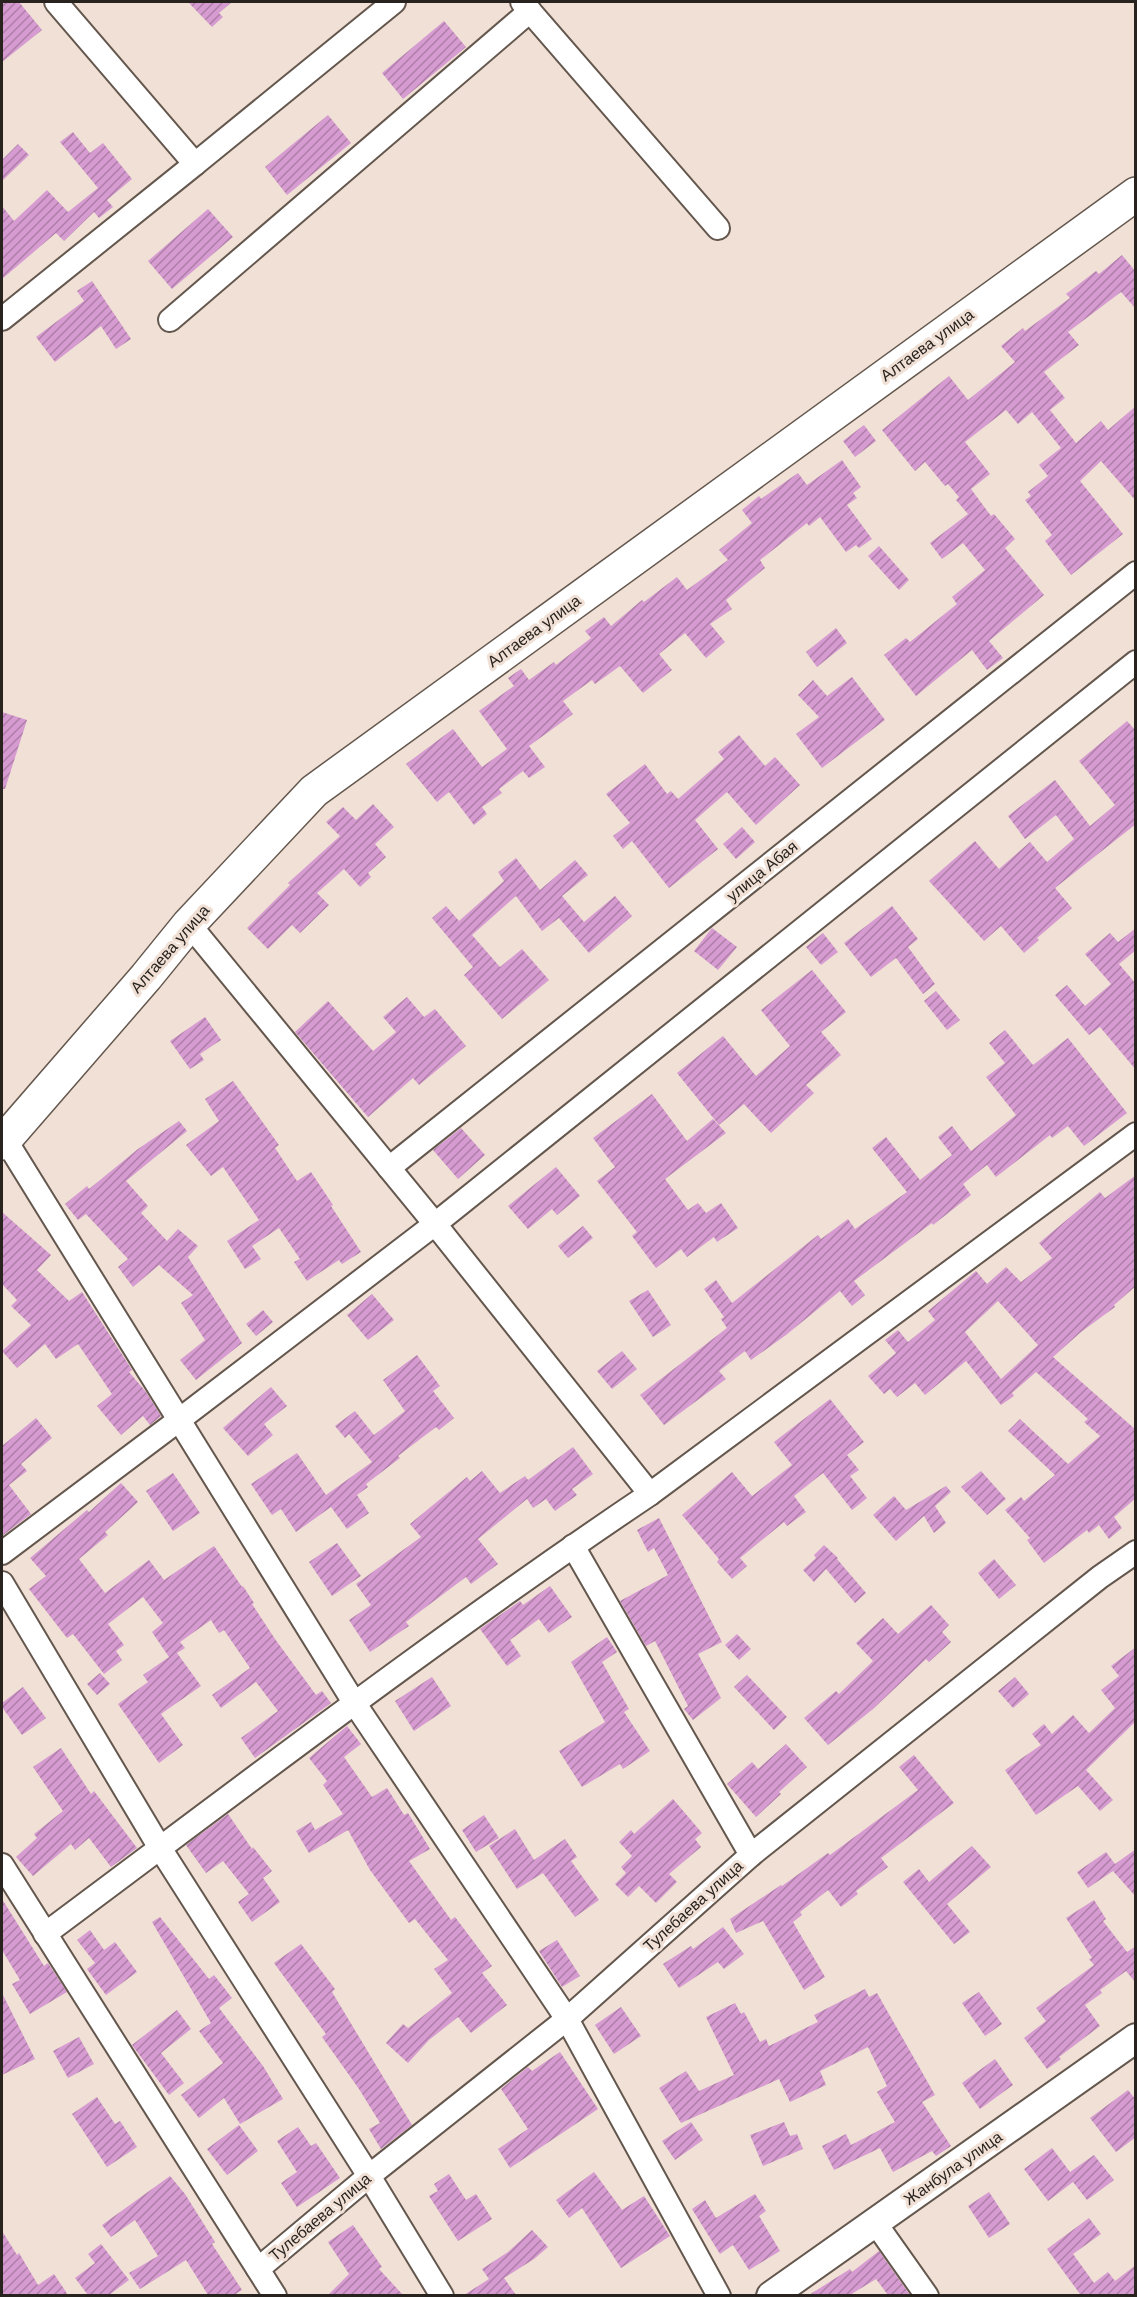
<svg xmlns="http://www.w3.org/2000/svg" width="1137" height="2297" font-family="Helvetica,sans-serif">
<style>
.building{fill:url(#building-hatch);fill-rule:evenodd}
.lines{fill:none;stroke-linecap:round;stroke-linejoin:round}
.minor-casing{stroke:#64574e;stroke-width:26}
.tertiary-casing{stroke:#64574e;stroke-width:32}
.secondary-casing{stroke:#64574e;stroke-width:36}
.minor{stroke:#fff;stroke-width:22}
.tertiary{stroke:#fff;stroke-width:28}
.secondary{stroke:#fff;stroke-width:33}
.labels{text-anchor:middle;dominant-baseline:central;stroke-width:6;stroke-linejoin:round;paint-order:stroke}
.street-label{font-size:16px;fill:#28231f;stroke:#f0e0d5}
</style>
<defs>
<pattern id="building-hatch" width="6" height="6" patternUnits="userSpaceOnUse" patternTransform="scale(1.5)"><rect width="6" height="6" fill="#d69bd0"/><path d="M-1 1l2-2M0 6l6-6M5 7l2-2" fill="none" stroke="#ae7ea8"/></pattern>
</defs>
<rect width="100%" height="100%" fill="#f0e0d5"/>
<!-- building -->
<g class="building">
<path d="M2 2H19L42 30 2 62Z"/>
<path d="M188 2H232L219 13 223 17 212 27Z"/>
<path d="M444 21 466 47 403 99 382 73Z"/>
<path d="M328 115 351 143 287 195 265 167Z"/>
<path d="M73 132 90 153 103 143 132 179 107 200 113 207 99 218 94 212 64 241 56 233 2 279V206L14 221 47 190 68 212 98 188 60 142Z"/>
<path d="M18 144 29 155 2 181V160Z"/>
<path d="M208 209 233 237 172 289 148 261Z"/>
<path d="M1122 255 1136 272V309L1121 292 1068 332 1079 345 1044 372 1065 398 1050 410 1076 443 1101 421 1108 430 1136 406V501L1101 461 1080 481 1123 534 1071 575 1045 541 1052 535 1025 500 1031 496 1028 492 1048 476 1039 465 1061 448 1032 412 1018 424 1006 410 965 442 990 474 971 489 991 516 994 514 1015 539 1005 548 1044 595 989 641 1003 658 987 670 972 650 916 696 884 655 906 638 910 642 957 604 952 597 985 570 963 543 942 559 930 543 968 514 956 500 959 497 948 484 945 486 925 462 915 471 882 430 949 376 968 400 1015 362 1001 346 1023 328 1025 331 1070 298 1066 294 1096 271 1099 274Z"/>
<path d="M92 281 131 339 116 349 101 326 55 362 36 337 84 301 77 291Z"/>
<path d="M864 425 876 441 855 457 843 441Z"/>
<path d="M842 460 861 487 853 493 857 498 847 505 872 539 859 548 856 545 846 552 820 517 809 526 807 523 760 560 765 568 726 600 732 609 710 624 725 642 706 658 685 633 659 654 672 670 643 693 620 666 595 684 592 680 563 701 573 714 529 746 545 767 529 778 523 771 499 789 502 793 482 807 487 814 474 825 449 792 437 802 406 764 453 729 482 767 507 749 479 711 514 686 508 678 521 669 529 680 554 662 556 665 591 638 585 631 604 617 611 626 642 600 644 602 677 577 687 590 728 560 719 550 752 523 742 510 759 496 761 499 798 473 807 485Z"/>
<path d="M879 546 909 580 899 590 868 556Z"/>
<path d="M836 628 847 643 817 667 806 652Z"/>
<path d="M852 677 885 720 822 768 796 734 819 717 798 695 813 680 827 696Z"/>
<path d="M2 712 27 720 5 789H2Z"/>
<path d="M1127 721 1136 731V824L1055 888 1072 908 1037 938 1039 940 1024 953 1001 926 984 941 929 881 975 841 999 869 1030 842 1047 862 1074 839 1056 815 1025 839 1008 816 1055 780 1090 826 1115 805 1079 761Z"/>
<path d="M739 735 765 766 775 757 800 785 756 825 727 792 695 820 718 849 669 888 632 841 623 849 613 836 630 823 606 794 645 764 667 794 671 791 678 799 724 759 718 752Z"/>
<path d="M373 804 394 827 375 844 386 857 368 873 371 877 360 887 344 869 317 893 329 905 300 933 292 925 268 949 247 928 290 885 288 883 340 836 326 822 343 807 356 820Z"/>
<path d="M742 827 755 842 736 859 723 844Z"/>
<path d="M516 858 540 890 575 860 588 875 562 896 584 922 615 896 632 916 589 953 559 918 542 931 516 896 472 935 500 967 522 949 549 980 502 1019 464 975 473 967 432 918 446 906 459 921 504 881 498 872Z"/>
<path d="M892 906 918 939 908 947 935 984 923 994 896 958 871 977 844 943Z"/>
<path d="M712 928 737 947 718 970 694 951Z"/>
<path d="M1136 928V950L1119 964 1136 984V1070L1100 1027 1089 1035 1055 995 1067 985 1085 1006 1111 984 1085 954 1110 933 1118 942Z"/>
<path d="M823 933 838 952 821 965 806 947Z"/>
<path d="M812 970 846 1012 821 1032 841 1055 806 1085 814 1093 771 1133 744 1104 719 1125 677 1073 723 1036 756 1076 790 1046 761 1010Z"/>
<path d="M936 991 960 1020 947 1030 924 1001Z"/>
<path d="M407 997 424 1017 435 1009 466 1046 419 1085 413 1078 368 1117 295 1032 328 1001 373 1051 396 1032 383 1017Z"/>
<path d="M205 1017 221 1040 200 1054 204 1060 190 1069 170 1041Z"/>
<path d="M1005 1030 1033 1065 1068 1038 1127 1113 1084 1146 1068 1126 1052 1138 1050 1135 996 1177 987 1165 963 1184 971 1195 933 1225 932 1223 854 1281 865 1295 852 1306 840 1291 786 1335 751 1360 745 1351 719 1371 726 1379 664 1425 640 1395 727 1328 721 1319 724 1317 704 1289 716 1280 732 1303 818 1235 821 1239 848 1219 855 1229 907 1192 872 1148 886 1137 920 1180 952 1155 938 1137 952 1126 971 1151 1016 1115 986 1077 1005 1063 989 1043Z"/>
<path d="M233 1081 279 1145 275 1148 297 1181 311 1172 333 1205 331 1206 361 1252 342 1264 339 1260 307 1281 294 1262 300 1259 279 1228 252 1246 261 1259 245 1269 227 1241 259 1220 223 1167 211 1176 186 1145 219 1121 205 1099Z"/>
<path d="M652 1094 687 1141 713 1119 726 1133 665 1179 688 1210 698 1203 706 1213 721 1203 738 1228 717 1242 714 1237 687 1257 681 1249 656 1268 632 1236 637 1232 597 1181 615 1167 593 1138Z"/>
<path d="M179 1121 187 1131 126 1181 148 1206 141 1213 167 1241 178 1229 198 1246 188 1257 242 1343 196 1380 180 1360 205 1340 181 1303 193 1295 159 1265 133 1287 118 1267 128 1259 86 1214 78 1220 65 1204 87 1186 89 1189 138 1149Z"/>
<path d="M461 1128 485 1155 458 1179 433 1150Z"/>
<path d="M556 1167 580 1196 557 1215 552 1209 528 1229 508 1206Z"/>
<path d="M1136 1175V1286L1114 1305 1115 1307 1081 1332 1053 1357 1136 1430V1498L1114 1517 1122 1528 1109 1539 1099 1525 1089 1533 1087 1530 1044 1563 1027 1540 1030 1538 1005 1510 1021 1497 1024 1501 1055 1475 1008 1431 1020 1419 1068 1464 1100 1436 1084 1422 1088 1419 1036 1372 1012 1393 1014 1396 1001 1405 966 1361 925 1395 915 1383 897 1397 890 1389 884 1394 868 1376 896 1353 885 1340 898 1330 908 1342 935 1320 928 1311 976 1271 987 1284 1006 1267 1021 1282 1052 1258 1039 1243 1100 1192 1105 1198ZM998 1301 1038 1345 1001 1379 965 1332Z"/>
<path d="M2 1212 51 1255 37 1270 69 1301 82 1292 132 1370 129 1372 146 1392 161 1416 150 1425 143 1416 121 1435 97 1406 112 1394 78 1344 56 1359 45 1344 17 1368 2 1351 31 1325 11 1306 17 1300 2 1284Z"/>
<path d="M583 1226 593 1238 568 1258 558 1246Z"/>
<path d="M648 1290 671 1325 653 1337 629 1301Z"/>
<path d="M372 1294 394 1320 368 1340 347 1315Z"/>
<path d="M263 1310 273 1322 256 1336 246 1324Z"/>
<path d="M622 1351 637 1369 612 1389 597 1371Z"/>
<path d="M417 1355 440 1386 433 1391 454 1418 439 1430 436 1427 398 1456 400 1458 366 1484 368 1487 357 1495 369 1513 347 1529 331 1507 296 1532 281 1509 272 1515 251 1484 297 1453 326 1495 372 1462 349 1434 345 1438 335 1426 355 1411 374 1435 405 1411 383 1380Z"/>
<path d="M271 1387 287 1406 264 1424 273 1435 248 1456 223 1428Z"/>
<path d="M830 1399 864 1442 847 1455 859 1470 850 1476 867 1498 852 1510 823 1473 794 1496 806 1512 787 1526 784 1522 740 1558 747 1566 732 1579 717 1562 719 1559 682 1515 732 1472 752 1496 792 1465 774 1442Z"/>
<path d="M36 1418 52 1438 21 1464 27 1471 9 1485 31 1514 2 1536V1446Z"/>
<path d="M573 1447 593 1474 572 1489 577 1495 555 1511 546 1499 533 1508 527 1499 478 1539 498 1564 471 1584 466 1577 406 1622 409 1626 370 1652 349 1620 371 1605 356 1584 421 1537 410 1524 467 1477 470 1481 482 1471 500 1493 525 1476 528 1480Z"/>
<path d="M981 1471 1006 1499 987 1515 961 1487Z"/>
<path d="M173 1473 200 1513 173 1531 146 1491Z"/>
<path d="M121 1483 138 1502 105 1532 108 1535 79 1559 105 1593 149 1560 164 1580 214 1546 242 1587 243 1586 254 1603 252 1604 275 1639 316 1695 322 1691 331 1703 255 1758 241 1738 278 1711 256 1682 221 1708 212 1695 250 1668 224 1630 219 1633 211 1620 180 1642 185 1648 177 1653 201 1686 161 1714 183 1745 159 1763 118 1704 148 1682 143 1675 169 1657 152 1632 163 1623 143 1597 108 1624 124 1645 116 1651 122 1660 104 1674 73 1634 67 1638 29 1589 46 1576 30 1558 87 1510 89 1512Z"/>
<path d="M946 1486 951 1492 935 1506 946 1523 934 1533 924 1516 896 1541 873 1515 894 1496 906 1510Z"/>
<path d="M659 1518 722 1642 698 1654 721 1698 693 1720 684 1709 688 1706 655 1641 646 1646 620 1601 668 1575 654 1548 648 1552 637 1530Z"/>
<path d="M337 1543 361 1576 332 1596 309 1562Z"/>
<path d="M824 1545 838 1558 837 1559 866 1593 855 1603 826 1569 814 1582 803 1570 816 1558 814 1555Z"/>
<path d="M994 1559 1016 1585 999 1599 978 1573Z"/>
<path d="M550 1586 572 1617 549 1633 539 1619 510 1640 521 1656 507 1666 480 1629 520 1601 523 1605Z"/>
<path d="M931 1605 949 1625 942 1632 951 1642 929 1662 926 1659 873 1709 828 1745 804 1718 836 1691 839 1694 873 1661 856 1643 883 1618 898 1634Z"/>
<path d="M737 1634 751 1649 739 1660 725 1645Z"/>
<path d="M607 1637 617 1652 602 1662 629 1709 624 1712 650 1751 623 1769 620 1764 582 1787 559 1751 605 1722 571 1662Z"/>
<path d="M1136 1647V1721L1086 1770 1113 1800 1100 1811 1078 1786 1036 1815 1005 1770 1041 1745 1032 1734 1044 1724 1052 1734 1073 1715 1089 1733 1115 1708 1101 1690 1119 1676 1111 1666Z"/>
<path d="M100 1673 110 1684 97 1695 87 1684Z"/>
<path d="M747 1675 787 1717 774 1730 734 1687Z"/>
<path d="M432 1677 451 1706 414 1731 395 1701Z"/>
<path d="M1015 1677 1029 1694 1013 1708 998 1691Z"/>
<path d="M23 1687 46 1718 22 1735 2 1707V1703Z"/>
<path d="M347 1726 361 1744 344 1757 372 1797 387 1788 404 1815 408 1813 430 1849 409 1861 451 1920 455 1917 492 1966 482 1973 507 2005 471 2033 458 2017 429 2040 408 2063 386 2043 403 2024 408 2028 452 1993 434 1969 448 1960 415 1919 409 1923 370 1870 348 1830 309 1853 296 1831 311 1822 315 1830 343 1814 323 1785 327 1781 309 1758Z"/>
<path d="M786 1744 807 1767 779 1792 781 1794 756 1817 727 1784 752 1762 758 1769Z"/>
<path d="M61 1748 91 1794 94 1791 137 1848 111 1867 89 1838 75 1850 71 1844 33 1876 16 1857 37 1838 34 1834 63 1811 33 1767Z"/>
<path d="M914 1755 954 1803 881 1858 888 1867 856 1891 858 1894 841 1907 828 1890 800 1912 802 1915 793 1922 825 1977 804 1990 763 1921 736 1933 730 1919 781 1885 782 1886 828 1853 830 1855 918 1790 899 1767Z"/>
<path d="M673 1799 702 1833 695 1839 701 1847 669 1874 677 1882 656 1903 639 1886 628 1897 615 1884 626 1873 621 1867 632 1856 619 1842 631 1830 634 1834Z"/>
<path d="M228 1814 252 1849 253 1847 272 1871 263 1878 280 1902 252 1922 238 1902 249 1894 223 1861 206 1873 186 1845Z"/>
<path d="M484 1815 499 1838 476 1852 462 1830Z"/>
<path d="M515 1829 534 1860 565 1839 577 1857 571 1861 599 1900 575 1917 543 1873 517 1889 489 1846Z"/>
<path d="M972 1846 991 1867 947 1904 970 1932 954 1944 903 1882 919 1869 929 1882Z"/>
<path d="M1136 1849V1897L1113 1871 1088 1888 1077 1872 1106 1852 1115 1864Z"/>
<path d="M2 1899 44 1966 48 1963 67 1992 30 2014 12 1984 20 1980 2 1950Z"/>
<path d="M1094 1900 1106 1919 1103 1921 1127 1952 1136 1946V1983L1126 1971 1100 1990 1102 1993 1085 2005 1100 2026 1059 2057 1061 2059 1047 2069 1024 2038 1046 2021 1036 2008 1094 1965 1089 1959 1092 1958 1066 1918Z"/>
<path d="M160 1917 209 1979 214 1975 232 1998 219 2008 263 2066 283 2099 240 2124 224 2098 199 2118 181 2095 223 2063 199 2031 211 2023 152 1922Z"/>
<path d="M723 1927 744 1954 724 1969 718 1962 679 1988 663 1964 691 1946 693 1949Z"/>
<path d="M90 1930 104 1950 115 1942 137 1972 106 1995 87 1969 95 1963 77 1940Z"/>
<path d="M557 1940 580 1976 562 1987 539 1951Z"/>
<path d="M301 1944 335 1989 332 1992 412 2125 381 2149 369 2129 380 2123 359 2089 322 2037 326 2034 274 1963Z"/>
<path d="M865 1989 869 1997 877 1993 935 2095 922 2102 951 2146 936 2156 932 2151 893 2172 880 2148 834 2170 822 2146 846 2134 851 2145 895 2122 877 2092 887 2086 868 2047 820 2071 826 2085 790 2102 779 2079 681 2123 659 2088 686 2071 699 2091 734 2075 706 2017 735 2003 741 2014 744 2012 760 2042 766 2039 769 2046 818 2022 814 2015Z"/>
<path d="M979 1992 1002 2024 985 2036 962 2003Z"/>
<path d="M2 1993 35 2059 2 2075Z"/>
<path d="M621 2007 641 2036 614 2054 595 2025Z"/>
<path d="M177 2010 191 2029 161 2053 184 2083 169 2095 132 2045Z"/>
<path d="M79 2037 94 2064 68 2078 53 2051Z"/>
<path d="M560 2052 598 2109 510 2168 498 2149 528 2129 501 2089 528 2067 532 2071Z"/>
<path d="M995 2059 1013 2085 980 2109 962 2083Z"/>
<path d="M1128 2090 1136 2100V2137L1116 2152 1090 2118Z"/>
<path d="M97 2097 115 2124 120 2121 137 2147 107 2167 72 2114Z"/>
<path d="M691 2122 703 2140 675 2160 662 2141Z"/>
<path d="M784 2122 790 2136 797 2134 803 2149 763 2166 750 2135Z"/>
<path d="M239 2125 258 2151 227 2175 207 2149Z"/>
<path d="M298 2127 311 2146 316 2143 340 2178 297 2207 281 2183 297 2172 277 2141Z"/>
<path d="M1052 2148 1070 2172 1094 2155 1114 2180 1087 2200 1073 2182 1048 2201 1024 2169Z"/>
<path d="M594 2172 622 2210 644 2196 670 2236 621 2268 582 2208 569 2218 556 2200Z"/>
<path d="M449 2174 466 2200 476 2194 492 2219 458 2241 429 2196 438 2191 434 2184Z"/>
<path d="M170 2176 185 2194 215 2242 212 2244 242 2290 234 2295H208L186 2260 140 2289 129 2273 158 2256 135 2220 111 2237 102 2225Z"/>
<path d="M989 2192 1010 2224 989 2238 968 2206Z"/>
<path d="M755 2194 766 2211 759 2216 780 2251 749 2270 733 2245 720 2254 692 2209 705 2200 716 2218Z"/>
<path d="M1089 2218 1101 2234 1073 2254 1094 2283 1108 2272 1115 2281 1136 2265V2295H1078L1080 2294 1047 2249Z"/>
<path d="M353 2225 382 2267 379 2269 403 2295H328L349 2274 328 2242Z"/>
<path d="M532 2230 548 2247 534 2259 504 2278 516 2295H464L489 2279 482 2269 508 2252Z"/>
<path d="M2 2231 17 2255 19 2253 38 2285 54 2274 68 2295H2Z"/>
<path d="M101 2244 129 2280 109 2295H88L75 2278 95 2263 88 2254Z"/>
<path d="M879 2251 910 2295H888L876 2279 850 2295H809L850 2269 852 2272Z"/>
</g>
<g class="lines">
<defs>
<g id="minor">
<path d="M56 2 195 164 394 2"/>
<path d="M522 2 718 228"/>
<path d="M2 319 195 164"/>
<path d="M170 320 530 11"/>
<path d="M189 924 435 1224 650 1494"/>
<path d="M5 1139 355 1704 567 2019 719 2296"/>
<path d="M389 1168 1136 573"/>
<path d="M573 1546 751 1855"/>
<path d="M2 1553 179 1420 435 1224 1136 662"/>
<path d="M2 1583 160 1848 369 2176 442 2296"/>
<path d="M2 1865 275 2296"/>
<path d="M45 1934C245 1785 443 1633 650 1494L1136 1134"/>
<path d="M874 2221 927 2296"/>
<path d="M258 2269 369 2176 567 2019 751 1855 1100 1577 1136 1552"/>
</g>
<path id="tertiary" d="M771 2296 1136 2038"/>
<path id="secondary" d="M2 1143 146 977 189 924 314 791 1136 194"/>
</defs>
<!-- minor casing -->
<use href="#minor" class="minor-casing"/>
<!-- tertiary casing -->
<use href="#tertiary" class="tertiary-casing"/>
<!-- secondary casing -->
<use href="#secondary" class="secondary-casing"/>
<!-- minor -->
<use href="#minor" class="minor"/>
<!-- tertiary -->
<use href="#tertiary" class="tertiary"/>
<!-- secondary -->
<use href="#secondary" class="secondary"/>
</g>
<g class="labels">
<!-- street labels -->
<g class="street-label">
<text transform="translate(927 345) rotate(-36)">Алтаева улица</text>
<text transform="translate(534 631) rotate(-36)">Алтаева улица</text>
<text transform="translate(762 871) rotate(-39)">улица Абая</text>
<text transform="translate(170 949) rotate(-49)">Алтаева улица</text>
<text transform="translate(693 1906) rotate(-42)">Тулебаева улица</text>
<text transform="translate(953 2168) rotate(-35)">Жанбула улица</text>
<text transform="translate(320 2217) rotate(-40)">Тулебаева улица</text>
</g>
</g>
<!-- border -->
<rect width="1137" height="2297" fill="none" stroke="#28231f" stroke-width="6"/>
</svg>
